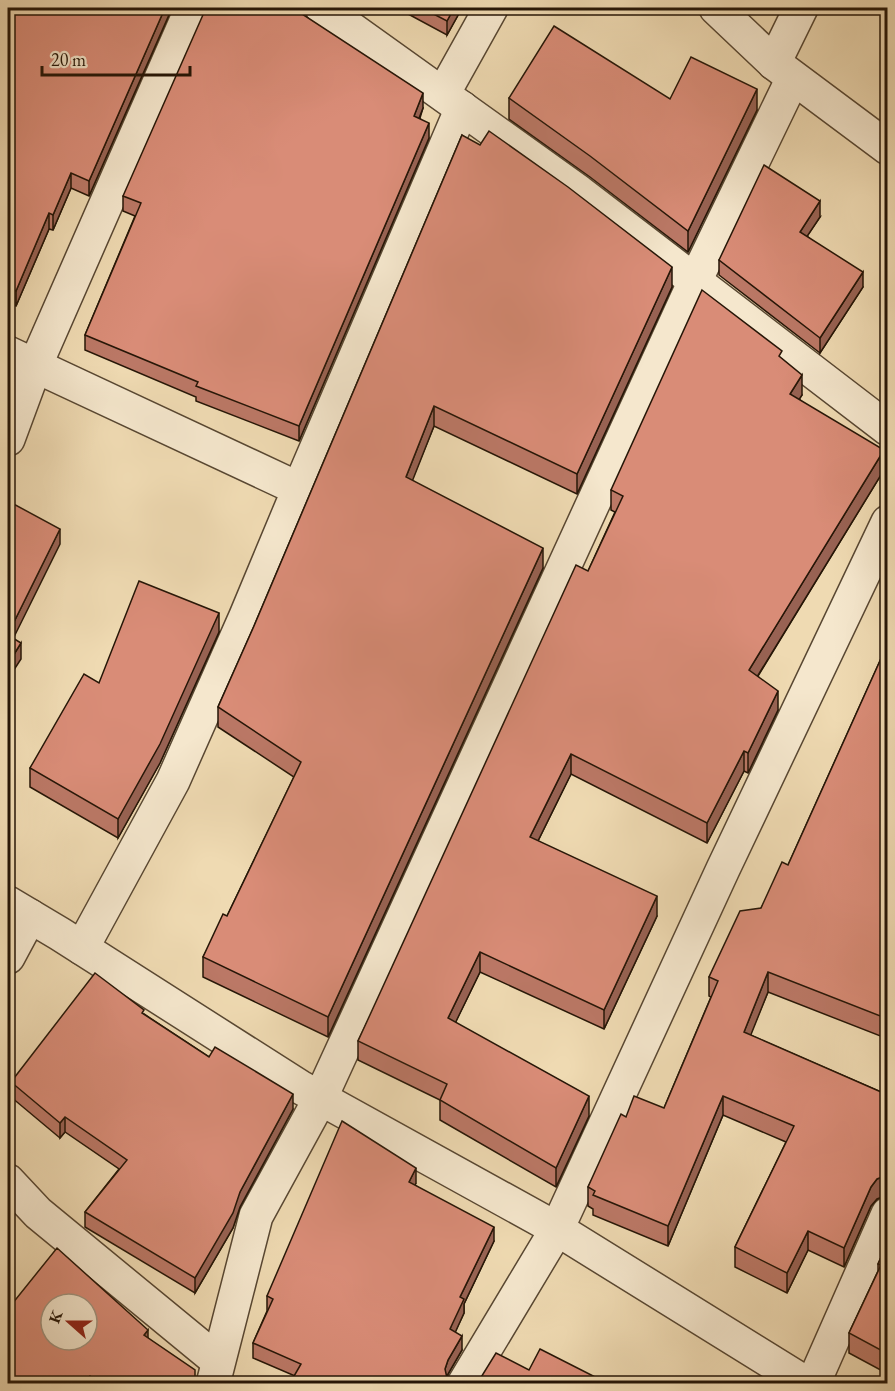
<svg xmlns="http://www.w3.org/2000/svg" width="895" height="1391" font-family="'EB Garamond',serif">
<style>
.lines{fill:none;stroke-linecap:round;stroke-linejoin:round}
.street-casing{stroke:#584732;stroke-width:36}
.street{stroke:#f5e7cd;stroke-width:33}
.wall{fill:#bb7866;stroke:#261607;stroke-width:1.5}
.shaded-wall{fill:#986253;stroke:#261607;stroke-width:1.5}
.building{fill:#d98c77;stroke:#261607;stroke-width:1.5;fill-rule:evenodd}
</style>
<rect width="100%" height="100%" fill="#efdab2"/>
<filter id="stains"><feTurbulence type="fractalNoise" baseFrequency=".00333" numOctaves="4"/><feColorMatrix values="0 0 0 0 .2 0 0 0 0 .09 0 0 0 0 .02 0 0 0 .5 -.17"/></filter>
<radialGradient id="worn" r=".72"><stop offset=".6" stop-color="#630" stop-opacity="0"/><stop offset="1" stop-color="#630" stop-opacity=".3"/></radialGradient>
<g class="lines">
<defs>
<g id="street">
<path d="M322 8 579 192 888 429"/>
<path d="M716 8 774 63 888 148"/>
<path d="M774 63 801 8"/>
<path d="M443 94 491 8"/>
<path d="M8 353 299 489 246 616 173 781 82 948"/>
<path d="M8 439 35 366 192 8"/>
<path d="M299 489 462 108"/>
<path d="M8 903 60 934 300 1087 557 1229 807 1384"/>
<path d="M8 957 30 916"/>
<path d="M8 1181 38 1213 218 1361"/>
<path d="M213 1384 256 1216 320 1099 695 281 793 78"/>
<path d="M464 1384 557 1229 723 869 888 522"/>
<path d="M813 1384 888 1214"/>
</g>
</defs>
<!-- street casing -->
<use href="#street" class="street-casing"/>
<!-- street -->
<use href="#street" class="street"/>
</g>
<!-- wall -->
<g class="wall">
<path d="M8 8H172L89 196 71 188 53 230 49 229 16 306 8 302Z"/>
<path d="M397 8H462L447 35Z"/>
<path d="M509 98 670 99 757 110 688 252 590 177 509 119Z"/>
<path d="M423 108 420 118 429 138 299 441 196 401V397L85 350V335L135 216 123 211V196Z"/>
<path d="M462 135 672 287 577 494 434 426 412 480 543 568 328 1037 203 977V957L227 916 294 777 218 727V707L254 626Z"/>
<path d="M820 217 807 236 863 287 820 353 719 275V260Z"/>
<path d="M782 359 802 395 799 399 884 470 758 676 778 710 748 773 744 771 707 843 571 774 538 841 657 916 604 1029 480 972 455 1023 589 1116 556 1187 440 1120V1100L358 1060V1041L588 571 615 512 611 510V490Z"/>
<path d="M219 632 160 763 118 838 30 787V768L99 683Z"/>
<path d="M888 643V1039L768 992 750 1035 888 1095V1196H885L877 1199 871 1206 844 1267 808 1250 787 1293 735 1267V1247L786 1142 723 1115 668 1246 593 1215V1209L588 1206V1187L626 1117 664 1108 711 997 709 996V977L761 908 788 865Z"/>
<path d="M144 1014 209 1057 293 1109 240 1207 233 1228 195 1293 85 1227V1212L119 1169 65 1132 60 1138 11 1097V1082Z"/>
<path d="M416 1183 415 1185 494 1241 464 1304V1313L455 1332 462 1350 448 1374 447 1378 295 1376 253 1358V1343L267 1311V1296Z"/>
<path d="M888 1242V1374L849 1353V1333L878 1271V1264Z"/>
<path d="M148 1338 195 1377 199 1383H8Z"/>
</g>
<!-- shaded-wall -->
<g class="shaded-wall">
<path d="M165 8H172L89 196V181Z"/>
<path d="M454 8H462L447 35V21Z"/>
<path d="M757 89V110L688 252V231Z"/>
<path d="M423 93V108L414 131V116Z"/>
<path d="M429 123V138L299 441V426Z"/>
<path d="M71 173V188L53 230V215Z"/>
<path d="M820 201V217L800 247V232Z"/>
<path d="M49 213V229L16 306V291Z"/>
<path d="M672 267V287L577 494V474Z"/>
<path d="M863 272V287L820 353V338Z"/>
<path d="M802 375V395L790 414V394Z"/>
<path d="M434 406V426L406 497V477Z"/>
<path d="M884 450V470L749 690V670Z"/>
<path d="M60 529V544L8 649V634Z"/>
<path d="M543 548V568L328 1037V1017Z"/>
<path d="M219 613V632L160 763 118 838V819Z"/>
<path d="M21 643V659L8 679V664Z"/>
<path d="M778 691V710L748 773V753Z"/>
<path d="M744 751V771L707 843V823Z"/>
<path d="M571 754V774L530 857V837Z"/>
<path d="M657 896V916L604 1029V1010Z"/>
<path d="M480 952V972L448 1038V1018Z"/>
<path d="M768 972V992L744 1052V1032Z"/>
<path d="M293 1094V1109L240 1207 233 1228 195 1293V1278L240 1192Z"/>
<path d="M589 1096V1116L556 1187V1168Z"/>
<path d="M723 1096V1115L668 1246V1226Z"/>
<path d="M65 1117V1132L60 1138V1123Z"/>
<path d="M416 1168V1183L409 1197V1182Z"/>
<path d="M885 1176V1196L877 1199 871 1206 844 1267V1248L871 1187 877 1179Z"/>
<path d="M494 1227V1241L464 1304V1313L450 1344V1329L460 1297Z"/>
<path d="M808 1231V1250L787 1293V1273Z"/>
<path d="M148 1330V1343L144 1335Z"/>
<path d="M462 1336V1350L448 1374 445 1383V1369L448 1360Z"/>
<path d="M90 1376V1383H84Z"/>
</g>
<!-- building -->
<g class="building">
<path d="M8 8H165L89 181 71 173 53 215 49 213 16 291 8 287Z"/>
<path d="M206 8H293L423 93 414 116 429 123 299 426 196 386 198 382 85 335 141 203 123 196Z"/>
<path d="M422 8H454L447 21Z"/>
<path d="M554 26 670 99 691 57 757 89 688 231 590 156 509 98Z"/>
<path d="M489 131 568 187 672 267 577 474 434 406 406 477 543 548 328 1017 203 957 223 914 227 916 301 762 218 707 254 626 462 135 480 145Z"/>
<path d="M764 165 820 201 800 232 863 272 820 338 719 260Z"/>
<path d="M702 290 782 351 779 356 802 375 790 394 884 450 749 670 778 691 748 753 744 751 707 823 571 754 530 837 657 896 604 1010 480 952 448 1018 589 1096 556 1168 440 1100 447 1084 358 1041 576 565 588 571 623 496 611 490Z"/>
<path d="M8 501 60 529 8 634Z"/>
<path d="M139 581 219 613 160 744 118 819 30 768 84 674 99 683Z"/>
<path d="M8 635 21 643 8 664Z"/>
<path d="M888 643V1019L768 972 744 1032 888 1095V1176H885L877 1179 871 1187 844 1248 808 1231 787 1273 735 1247 794 1126 723 1096 668 1226 593 1195 595 1191 588 1187 621 1114 626 1117 634 1096 664 1108 718 981 709 977 740 911 761 908 782 862 788 865Z"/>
<path d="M95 973 144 1010 142 1013 209 1057 215 1047 293 1094 240 1192 233 1213 195 1278 85 1212 127 1160 65 1117 60 1123 11 1082Z"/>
<path d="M342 1121 416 1168 409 1182 494 1227 460 1297 464 1299 450 1329 462 1336 448 1360 445 1369 447 1378 452 1383H290L301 1364 253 1343 273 1299 267 1296Z"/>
<path d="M888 1242V1354L849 1333 881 1265 878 1264Z"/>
<path d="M57 1248 148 1330 144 1335 195 1370V1377L199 1383H100L90 1376 84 1383H8V1309ZM51 1304H87V1340H51Z"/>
<path d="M540 1349 605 1382V1383H476L480 1379 496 1353 529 1370Z"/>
</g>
<!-- margin -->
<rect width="895" height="1391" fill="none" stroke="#efdab2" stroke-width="30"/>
<rect x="9" y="9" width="877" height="1373" fill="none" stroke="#261607" stroke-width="3"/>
<rect x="15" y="15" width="865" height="1361" fill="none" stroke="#261607" stroke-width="1.5"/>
<!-- north arrow -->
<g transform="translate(69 1322) rotate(291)"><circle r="28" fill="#f5e7cd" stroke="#a2937e" stroke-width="1.5"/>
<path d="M0-4.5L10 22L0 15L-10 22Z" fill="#8f2418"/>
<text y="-9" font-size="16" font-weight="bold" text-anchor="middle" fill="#261607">K</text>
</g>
<!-- scale -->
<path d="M42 66v9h148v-9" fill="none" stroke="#261607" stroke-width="3"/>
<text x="51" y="66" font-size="18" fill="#261607" stroke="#f5e7cd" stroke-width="4.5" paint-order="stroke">20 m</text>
<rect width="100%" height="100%" filter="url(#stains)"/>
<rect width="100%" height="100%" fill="url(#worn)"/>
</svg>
